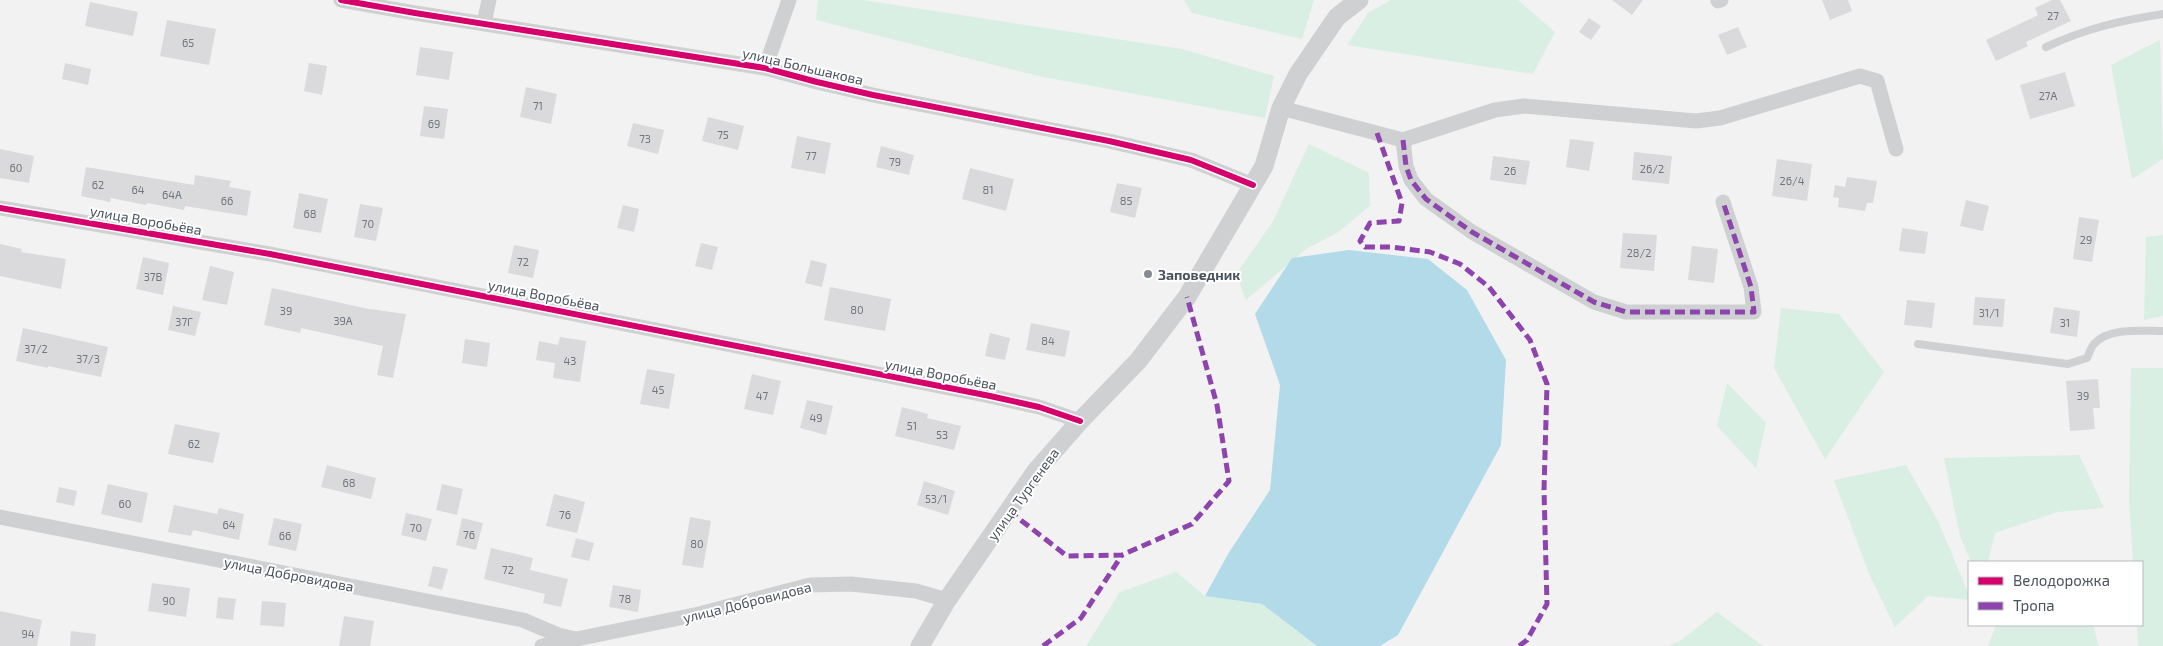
<svg xmlns="http://www.w3.org/2000/svg" width="2163" height="646" font-family="'Exo 2',sans-serif">
<style>
.green{fill:#d9efe3}
.water{fill:#b2dae9}
.building{fill:#dadadc}
.lines{fill:none;stroke-linecap:round;stroke-linejoin:round}
.service{stroke:#ced0d2;stroke-width:8}
.minor{stroke:#ced0d2;stroke-width:15}
.tertiary{stroke:#ced0d2;stroke-width:19}
.quiet{stroke:#8e44ad;stroke-width:5;stroke-dasharray:10 5;stroke-linecap:butt}
.cycleway-casing{stroke:#fff;stroke-width:9}
.cycleway{stroke:#d6006c;stroke-width:6}
.poi-dot{fill:#858b91;stroke:#fff;stroke-width:2}
.labels{text-anchor:middle;dominant-baseline:central;stroke-width:4;stroke-linejoin:round;paint-order:stroke}
.number-label{font-size:11px;fill:#70767e}
.street-label{font-size:14px;fill:#4b535d;stroke:#fff}
.poi-label{font-size:14px;font-weight:bold;fill:#4b535d;stroke:#fff;text-anchor:start}
</style>
<rect width="100%" height="100%" fill="#f2f2f2"/>
<!-- green -->
<g class="green">
<path d="M818 0H863L1182 49 1274 76 1265 118 1038 76 816 20Z"/>
<path d="M1184 0H1314L1302 39 1192 13Z"/>
<path d="M1391 0H1518L1555 32 1533 74 1347 45 1368 13Z"/>
<path d="M2160 40 2163 159 2132 179 2111 65Z"/>
<path d="M1309 144 1369 173 1370 206 1337 233 1306 249 1246 300 1236 274 1272 223Z"/>
<path d="M2163 235V316L2144 320 2146 237Z"/>
<path d="M1781 308 1839 314 1884 372 1825 459 1774 368Z"/>
<path d="M2131 368H2163V646H2138L2137 625H2142V562H2133L2129 500Z"/>
<path d="M1727 383 1766 423 1756 468 1717 426Z"/>
<path d="M2079 455 2104 508 2058 512 1995 533 1988 562H1971L1960 536 1944 458Z"/>
<path d="M1906 465 1939 523 1969 595V600L1928 596 1895 627 1870 576 1834 480Z"/>
<path d="M1176 572 1205 596 1262 604 1317 646H1086L1120 592Z"/>
<path d="M1717 612 1763 646H1668L1680 641Z"/>
<path d="M1996 625H2093L2099 646H1988Z"/>
</g>
<!-- water -->
<path class="water" d="M1349 250 1428 259 1467 290 1506 360 1501 445 1398 635 1380 646H1317L1262 604 1205 596 1228 554 1270 490 1280 385 1255 314 1292 258Z"/>
<!-- building -->
<g class="building">
<path d="M1612 0H1643L1632 15Z"/>
<path d="M1822 0H1848L1852 11 1830 20Z"/>
<path d="M2052 0H2060L2071 21 2026 42 2028 46 1996 61 1986 40 2038 15 2035 8Z"/>
<path d="M90 2 138 12 133 36 85 26Z"/>
<path d="M1589 18 1601 26 1591 40 1579 32Z"/>
<path d="M167 20 216 29 209 65 160 56Z"/>
<path d="M1738 27 1747 47 1727 55 1718 35Z"/>
<path d="M420 47 453 52 449 80 416 75Z"/>
<path d="M65 63 91 69 88 85 62 79Z"/>
<path d="M309 63 327 66 322 95 304 91Z"/>
<path d="M2065 72 2075 106 2030 119 2020 85Z"/>
<path d="M526 87 557 94 551 124 520 117Z"/>
<path d="M424 106 448 109 444 139 420 136Z"/>
<path d="M708 117 744 126 738 150 702 141Z"/>
<path d="M633 123 664 130 658 154 627 146Z"/>
<path d="M797 136 831 143 825 174 791 168Z"/>
<path d="M1570 139 1594 142 1589 171 1566 167Z"/>
<path d="M881 146 914 155 909 175 876 167Z"/>
<path d="M0 149 34 156 29 183 0 178Z"/>
<path d="M1634 152 1672 156 1669 184 1632 180Z"/>
<path d="M1493 156 1530 161 1526 185 1490 180Z"/>
<path d="M1777 159 1812 164 1807 201 1772 196Z"/>
<path d="M86 167 194 185 195 175 231 181 229 187 251 191 247 216 185 206 184 210 147 203 146 205 111 198 110 202 81 196Z"/>
<path d="M970 168 1014 179 1006 211 962 199Z"/>
<path d="M1847 177 1877 181 1873 203H1867L1865 211 1838 207 1839 198 1833 197 1835 185 1845 187Z"/>
<path d="M1117 183 1142 188 1135 218 1110 212Z"/>
<path d="M299 193 328 199 321 233 293 228Z"/>
<path d="M1966 200 1989 206 1983 231 1960 226Z"/>
<path d="M360 204 383 208 376 241 354 237Z"/>
<path d="M623 205 639 209 634 232 617 228Z"/>
<path d="M2079 217 2099 220 2092 262 2073 259Z"/>
<path d="M1902 228 1928 232 1925 254 1899 251Z"/>
<path d="M1623 233 1657 235 1654 271 1620 268Z"/>
<path d="M701 243 718 247 712 270 695 266Z"/>
<path d="M0 244 22 249 21 252 66 259 61 289 0 276Z"/>
<path d="M514 245 539 250 533 278 508 273Z"/>
<path d="M1692 246 1718 249 1714 283 1688 280Z"/>
<path d="M143 257 169 263 163 295 136 289Z"/>
<path d="M811 260 827 264 822 287 805 283Z"/>
<path d="M210 266 234 272 227 305 202 300Z"/>
<path d="M830 287 891 299 885 331 824 320Z"/>
<path d="M272 288 369 309 406 314 393 378 377 375 383 346 301 328 300 333 264 325Z"/>
<path d="M1975 297 2005 299 2003 327 1973 325Z"/>
<path d="M1907 300 1935 303 1932 328 1904 325Z"/>
<path d="M173 306 201 312 195 336 168 330Z"/>
<path d="M2054 307 2080 311 2077 337 2050 333Z"/>
<path d="M1031 323 1070 331 1065 357 1026 350Z"/>
<path d="M23 328 108 347 101 377 48 366V368L16 361Z"/>
<path d="M990 333 1010 338 1005 360 985 356Z"/>
<path d="M560 337 586 341 580 382 553 378 555 363 536 360 539 341 558 345Z"/>
<path d="M465 339 490 343 487 367 462 363Z"/>
<path d="M647 369 675 374 669 409 640 404Z"/>
<path d="M752 374 781 381 773 415 744 409Z"/>
<path d="M2098 379 2100 408H2093L2095 429 2070 431 2066 381Z"/>
<path d="M807 400 833 406 826 435 800 428Z"/>
<path d="M902 407 928 414 927 418 961 426 954 450 895 436Z"/>
<path d="M175 424 220 433 213 463 168 454Z"/>
<path d="M327 465 376 478 371 499 321 487Z"/>
<path d="M924 481 955 491 948 515 917 505Z"/>
<path d="M108 484 148 493 142 523 101 514Z"/>
<path d="M442 484 463 489 457 515 436 510Z"/>
<path d="M59 487 77 491 74 506 56 502Z"/>
<path d="M554 494 585 502 577 533 546 526Z"/>
<path d="M174 505 217 514 219 508 244 514 239 540 193 530 191 536 168 532Z"/>
<path d="M406 513 432 519 426 541 401 535Z"/>
<path d="M690 517 711 521 703 568 682 565Z"/>
<path d="M274 518 302 524 296 551 268 545Z"/>
<path d="M462 518 483 523 476 550 456 545Z"/>
<path d="M576 538 594 543 589 561 571 557Z"/>
<path d="M491 548 533 558 530 570 568 579 561 607 543 603 545 594 484 579Z"/>
<path d="M433 566 448 569 442 590 428 586Z"/>
<path d="M152 583 190 588 186 617 148 611Z"/>
<path d="M613 585 641 590 638 612 609 607Z"/>
<path d="M218 597 236 599 233 620 216 618Z"/>
<path d="M262 601 286 603 284 627 260 625Z"/>
<path d="M0 611 42 620 37 646H0Z"/>
<path d="M344 616 374 621 370 646H339Z"/>
<path d="M71 631 96 634 95 646H70Z"/>
</g>
<g class="lines">
<!-- service -->
<g class="service">
<path d="M2046 47C2087 28 2119 21 2163 14"/>
<path d="M1918 344 2068 364 2087 358C2089 354 2091 347 2094 344 2109 327 2143 331 2163 331"/>
</g>
<!-- minor -->
<g class="minor">
<path d="M341 0 415 13 765 68 817 82 873 95 1109 141 1191 160 1253 185"/>
<path d="M1718 1 1721 0"/>
<path d="M484 23 489 0"/>
<path d="M765 68 789 0"/>
<path d="M1281 108 1403 140 1495 110 1524 106 1696 121 1720 118 1860 76 1877 81 1896 149"/>
<path d="M1403 140 1406 166 1411 180 1426 199 1472 232 1594 302 1626 312H1754L1751 287 1723 202"/>
<path d="M0 208 270 254 990 396 1039 407 1080 421"/>
<path d="M0 517 523 620 558 635 576 639"/>
<path d="M542 646 699 614 810 585 851 584 916 591 947 600"/>
</g>
<!-- tertiary -->
<path class="tertiary" d="M920 646 947 600 1036 471 1080 421 1138 361 1187 297 1264 166 1281 108 1298 74 1337 17 1359 0"/>
<!-- quiet -->
<g class="quiet">
<path d="M1377 133 1402 203 1399 221 1370 223 1360 241 1365 247H1391L1430 252 1460 264 1489 287 1530 340 1547 384 1544 490 1547 604 1527 640 1519 646"/>
<path d="M1403 140 1406 166 1411 180 1426 199 1472 232 1594 302 1626 312H1754L1751 287 1723 202"/>
<path d="M1009 511 1067 556 1122 555 1192 524 1229 481 1217 405 1187 297"/>
<path d="M1043 646 1081 618 1122 555"/>
</g>
<defs>
<g id="cycleway">
<path d="M341 0 415 13 765 68 817 82 873 95 1109 141 1191 160 1253 185"/>
<path d="M0 208 270 254 990 396 1039 407 1080 421"/>
</g>
</defs>
<!-- cycleway casing -->
<use href="#cycleway" class="cycleway-casing"/>
<!-- cycleway -->
<use href="#cycleway" class="cycleway"/>
</g>
<!-- markers -->
<circle class="poi-dot" cx="1148" cy="274" r="5"/>
<g class="labels">
<!-- number labels -->
<g class="number-label">
<text x="2053" y="15">27</text>
<text x="188" y="42">65</text>
<text x="2048" y="95">27А</text>
<text x="538" y="105">71</text>
<text x="434" y="123">69</text>
<text x="723" y="134">75</text>
<text x="645" y="138">73</text>
<text x="811" y="155">77</text>
<text x="895" y="161">79</text>
<text x="16" y="167">60</text>
<text x="1652" y="168">26/2</text>
<text x="1510" y="170">26</text>
<text x="1792" y="180">26/4</text>
<text x="98" y="184">62</text>
<text x="138" y="189">64</text>
<text x="988" y="189">81</text>
<text x="172" y="194">64А</text>
<text x="227" y="200">66</text>
<text x="1126" y="200">85</text>
<text x="310" y="213">68</text>
<text x="368" y="223">70</text>
<text x="2086" y="239">29</text>
<text x="1639" y="252">28/2</text>
<text x="523" y="261">72</text>
<text x="153" y="276">37В</text>
<text x="857" y="309">80</text>
<text x="286" y="310">39</text>
<text x="1989" y="312">31/1</text>
<text x="343" y="320">39А</text>
<text x="184" y="321">37Г</text>
<text x="2065" y="322">31</text>
<text x="1048" y="340">84</text>
<text x="36" y="348">37/2</text>
<text x="88" y="358">37/3</text>
<text x="570" y="360">43</text>
<text x="658" y="389">45</text>
<text x="762" y="395">47</text>
<text x="2083" y="395">39</text>
<text x="816" y="417">49</text>
<text x="912" y="425">51</text>
<text x="942" y="434">53</text>
<text x="194" y="443">62</text>
<text x="349" y="482">68</text>
<text x="936" y="498">53/1</text>
<text x="125" y="503">60</text>
<text x="565" y="514">76</text>
<text x="229" y="524">64</text>
<text x="416" y="527">70</text>
<text x="469" y="534">76</text>
<text x="285" y="535">66</text>
<text x="697" y="543">80</text>
<text x="508" y="569">72</text>
<text x="625" y="598">78</text>
<text x="169" y="600">90</text>
<text x="28" y="633">94</text>
</g>
<!-- street labels -->
<g class="street-label">
<text transform="translate(803 66) rotate(13)">улица Большакова</text>
<text transform="translate(146 220) rotate(10)">улица Воробьёва</text>
<text transform="translate(544 295) rotate(11)">улица Воробьёва</text>
<text transform="translate(941 374) rotate(11)">улица Воробьёва</text>
<text transform="translate(1023 494) rotate(-54)">улица Тургенева</text>
<text transform="translate(289 574) rotate(11)">улица Добровидова</text>
<text transform="translate(747 602) rotate(-14)">улица Добровидова</text>
</g>
<!-- poi labels -->
<g class="poi-label">
<text x="1158" y="274">Заповедник</text>
</g>
</g>
<!-- legend -->
<rect x="1968" y="561" width="175" height="65" fill="#ffffff" stroke="#b7babe"/>
<rect x="1978" y="577" width="25" height="8" fill="#d6006c" stroke="#b7babe"/>
<text x="2013" y="586" font-size="15" fill="#4b535d">Велодорожка</text>
<rect x="1978" y="602" width="25" height="8" fill="#8e44ad" stroke="#b7babe"/>
<text x="2013" y="611" font-size="15" fill="#4b535d">Тропа</text>
</svg>
